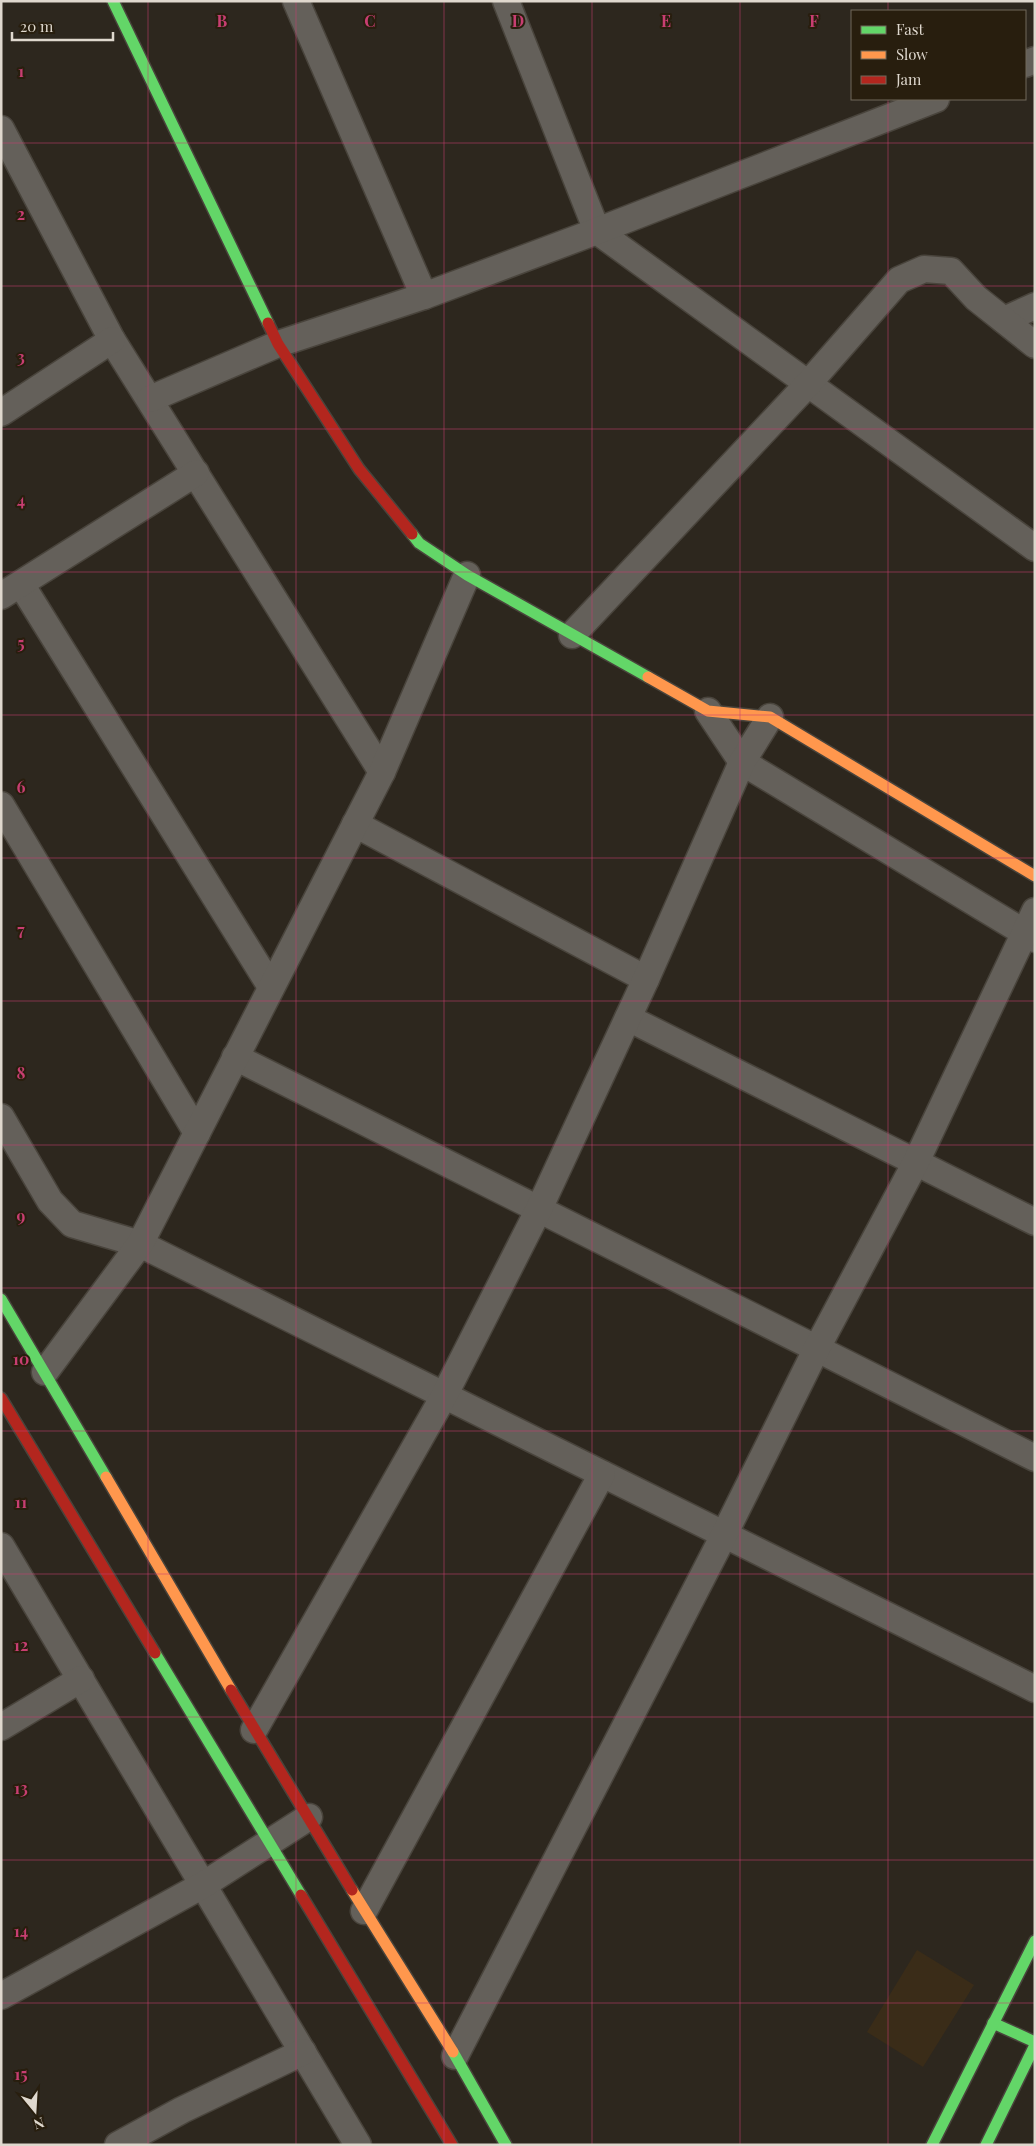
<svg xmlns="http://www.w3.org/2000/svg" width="1036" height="2146" font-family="'Playfair Display',serif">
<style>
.built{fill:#3a2c18}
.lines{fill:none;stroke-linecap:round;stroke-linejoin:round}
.street-casing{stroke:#49443c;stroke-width:29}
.fast-casing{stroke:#49443c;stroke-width:14}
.slow-casing{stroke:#49443c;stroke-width:14}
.jam-casing{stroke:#49443c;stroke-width:14}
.street{stroke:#64605a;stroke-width:26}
.fast{stroke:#63d668;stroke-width:11}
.slow{stroke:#ff974d;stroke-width:11}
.jam{stroke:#b3261e;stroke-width:11}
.grid{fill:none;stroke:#c83e72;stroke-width:1;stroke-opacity:0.55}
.grid-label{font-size:16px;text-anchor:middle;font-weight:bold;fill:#c83e72;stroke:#281e0e;stroke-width:4;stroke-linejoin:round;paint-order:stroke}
</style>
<rect width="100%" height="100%" fill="#2d271e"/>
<!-- built -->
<path class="built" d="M917 1950 974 1985 923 2067 867 2032Z"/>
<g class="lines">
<defs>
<g id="street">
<path d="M296 1 424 296"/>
<path d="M506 1 597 231 1035 548"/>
<path d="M1025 64 1035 60"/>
<path d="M1 129 112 340 382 772"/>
<path d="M1004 320 1035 306"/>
<path d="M150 399 278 344 424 296 597 231 936 99"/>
<path d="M1 413 112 340"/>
<path d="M21 584 271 987"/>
<path d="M1 596 196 473"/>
<path d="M572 635 808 384 899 280 924 269 951 271 976 298 1035 345"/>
<path d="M708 711 742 762 1035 939"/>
<path d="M1 805 197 1133"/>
<path d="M355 824 646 979"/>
<path d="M628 1018 1035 1222"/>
<path d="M235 1057 1035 1458"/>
<path d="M1 1117 50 1201 72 1224 140 1244 1035 1689"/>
<path d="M45 1372 140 1244 382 772 467 575"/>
<path d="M1 1546 358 2145"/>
<path d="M1 1727 81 1679"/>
<path d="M254 1730 444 1396 539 1209 646 979 742 762 770 717"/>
<path d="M364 1911 602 1474"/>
<path d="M1 1996 203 1885 309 1817"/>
<path d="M455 2056 724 1535 817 1348 916 1162 1035 911"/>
<path d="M118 2145 182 2110 303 2052"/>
</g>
<g id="fast">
<path d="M113 1 268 323"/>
<path d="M412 534 419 543 467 575 648 677"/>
<path d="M1 1299 106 1477"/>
<path d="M155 1653 301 1895"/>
<path d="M993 2023 1035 2042"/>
<path d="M453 2052 506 2145"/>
<path d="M932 2145 1035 1941"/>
<path d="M986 2145 1035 2045"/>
</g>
<g id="slow">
<path d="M648 677 708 711 770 717 1035 876"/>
<path d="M106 1477 231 1690"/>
<path d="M352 1890 453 2052"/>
</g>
<g id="jam">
<path d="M268 323 278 344 359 469 412 534"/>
<path d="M1 1398 155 1653"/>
<path d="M231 1690 352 1890"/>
<path d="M301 1895 452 2145"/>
</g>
</defs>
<!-- street casing -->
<use href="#street" class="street-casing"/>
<!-- fast casing -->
<use href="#fast" class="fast-casing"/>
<!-- slow casing -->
<use href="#slow" class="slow-casing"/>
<!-- jam casing -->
<use href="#jam" class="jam-casing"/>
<!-- street -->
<use href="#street" class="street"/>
<!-- fast -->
<use href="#fast" class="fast"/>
<!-- slow -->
<use href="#slow" class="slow"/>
<!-- jam -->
<use href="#jam" class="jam"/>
</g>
<!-- grid -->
<path class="grid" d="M148 1V2145M296 1V2145M444 1V2145M592 1V2145M740 1V2145M888 1V11M888 99V2145M1 143H1035M1 286H1035M1 429H1035M1 572H1035M1 715H1035M1 858H1035M1 1001H1035M1 1145H1035M1 1288H1035M1 1431H1035M1 1574H1035M1 1717H1035M1 1860H1035M1 2003H1035"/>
<g class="grid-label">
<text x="222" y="27">B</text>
<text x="370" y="27">C</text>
<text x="518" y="27">D</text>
<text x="666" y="27">E</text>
<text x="814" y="27">F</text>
<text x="21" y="77">1</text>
<text x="21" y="220">2</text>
<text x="21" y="363">3</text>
<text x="21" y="506">4</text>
<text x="21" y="649">5</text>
<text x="21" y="793">6</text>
<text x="21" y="936">7</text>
<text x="21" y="1079">8</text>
<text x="21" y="1222">9</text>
<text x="21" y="1365">10</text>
<text x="21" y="1508">11</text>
<text x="21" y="1651">12</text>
<text x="21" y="1794">13</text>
<text x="21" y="1937">14</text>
<text x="21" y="2080">15</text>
</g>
<!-- border -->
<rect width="1036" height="2146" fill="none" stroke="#dfd8ce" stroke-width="5"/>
<!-- legend -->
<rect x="851" y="10" width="175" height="90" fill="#281e0e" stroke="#71685b"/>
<rect x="861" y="26" width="25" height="8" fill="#63d668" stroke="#71685b"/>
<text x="896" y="35" font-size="15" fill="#dfd8ce">Fast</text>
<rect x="861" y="51" width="25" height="8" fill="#ff974d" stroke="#71685b"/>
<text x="896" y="60" font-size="15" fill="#dfd8ce">Slow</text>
<rect x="861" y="76" width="25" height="8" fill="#b3261e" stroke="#71685b"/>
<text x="896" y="85" font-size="15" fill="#dfd8ce">Jam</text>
<!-- north arrow -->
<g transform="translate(35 2111) rotate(162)" stroke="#281e0e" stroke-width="4" paint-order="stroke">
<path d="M0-4L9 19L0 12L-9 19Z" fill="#dfd8ce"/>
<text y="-8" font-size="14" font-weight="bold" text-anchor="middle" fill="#dfd8ce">N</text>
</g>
<!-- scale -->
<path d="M12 32v8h101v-8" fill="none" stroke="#dfd8ce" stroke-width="2.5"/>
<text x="20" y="32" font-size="15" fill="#dfd8ce" stroke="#281e0e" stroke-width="4" paint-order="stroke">20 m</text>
</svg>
